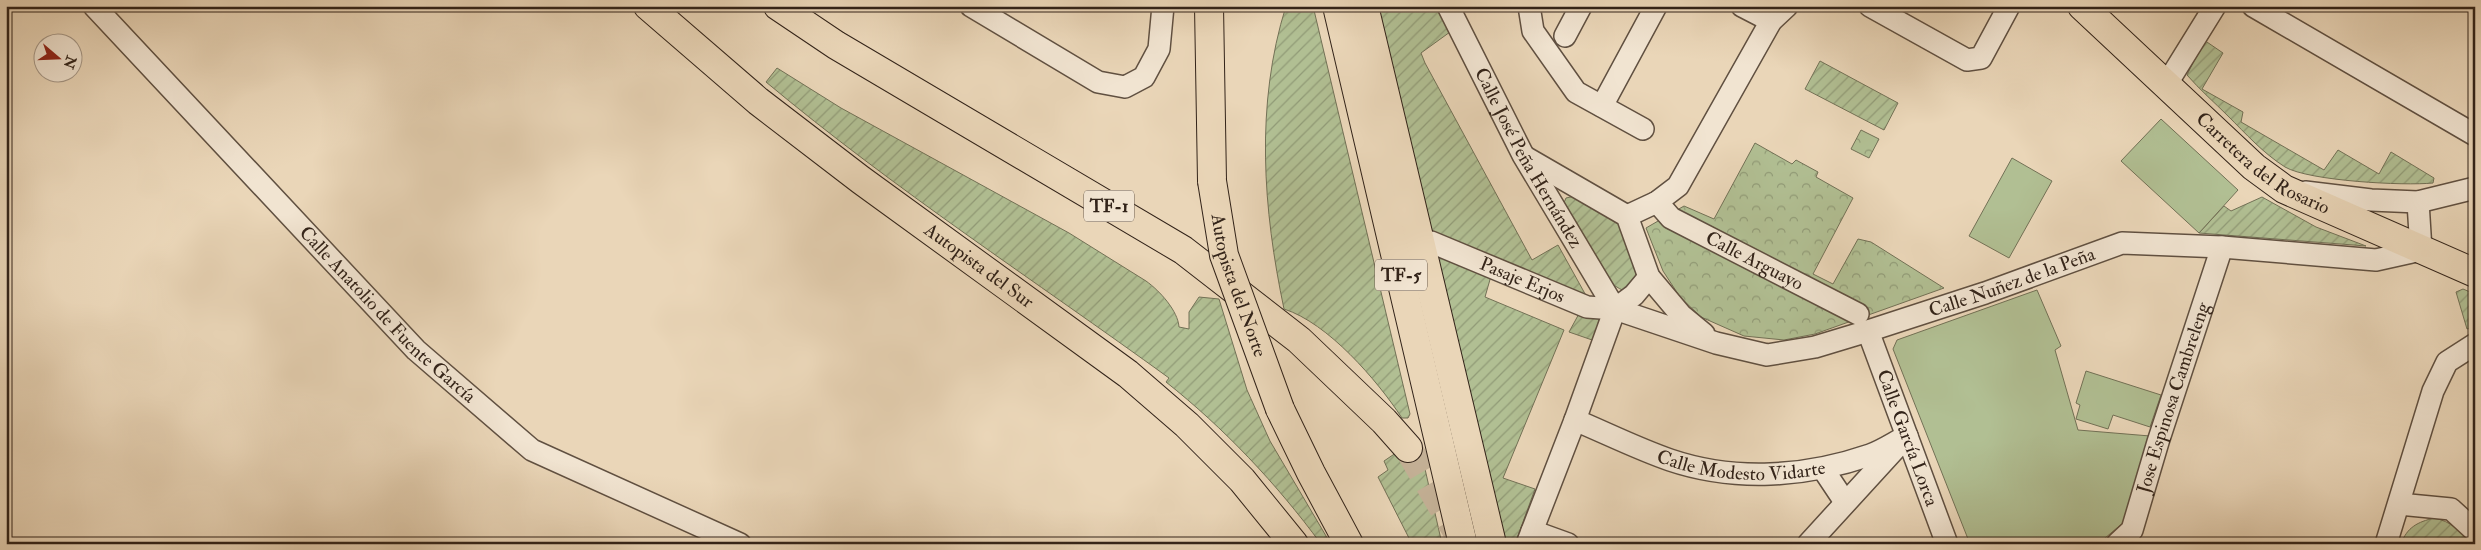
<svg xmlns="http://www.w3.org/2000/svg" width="2481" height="550" font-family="'IM FELL Double Pica',serif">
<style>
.park{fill:url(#park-crowns);stroke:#727156}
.garden{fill:url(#garden-furrows);stroke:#727156}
.pitch{fill:#b1bf93;stroke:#727156}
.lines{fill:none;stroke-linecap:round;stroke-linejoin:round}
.highway-tunnel{stroke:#c5b298;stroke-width:28;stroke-dasharray:28 14;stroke-linecap:butt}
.minor-casing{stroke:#605041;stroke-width:24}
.major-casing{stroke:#322319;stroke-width:30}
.highway-casing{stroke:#322319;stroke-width:30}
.minor{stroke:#f1e4d1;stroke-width:21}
.major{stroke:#ead6b8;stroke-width:28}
.highway{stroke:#ead6b8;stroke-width:28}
.highway-bridge-casing{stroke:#322319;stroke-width:30;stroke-linecap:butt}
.highway-bridge{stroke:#ead6b8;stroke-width:28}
.labels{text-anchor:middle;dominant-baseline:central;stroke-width:5;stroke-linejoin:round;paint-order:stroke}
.shield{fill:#f1e4d1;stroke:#6b5d50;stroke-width:1}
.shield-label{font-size:18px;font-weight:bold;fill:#322319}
.street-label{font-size:19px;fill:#322319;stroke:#f1e4d1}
</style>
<defs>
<pattern id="park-crowns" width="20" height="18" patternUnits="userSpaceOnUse" patternTransform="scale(1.25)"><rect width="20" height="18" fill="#b1bf93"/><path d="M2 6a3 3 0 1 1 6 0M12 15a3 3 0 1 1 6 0" fill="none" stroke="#919b77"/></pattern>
<pattern id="garden-furrows" width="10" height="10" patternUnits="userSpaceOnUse" patternTransform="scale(1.25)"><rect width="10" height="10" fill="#b1bf93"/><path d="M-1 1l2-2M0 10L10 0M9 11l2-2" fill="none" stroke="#919b77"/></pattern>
</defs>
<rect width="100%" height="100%" fill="#ead6b8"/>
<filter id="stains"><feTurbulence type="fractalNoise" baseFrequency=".004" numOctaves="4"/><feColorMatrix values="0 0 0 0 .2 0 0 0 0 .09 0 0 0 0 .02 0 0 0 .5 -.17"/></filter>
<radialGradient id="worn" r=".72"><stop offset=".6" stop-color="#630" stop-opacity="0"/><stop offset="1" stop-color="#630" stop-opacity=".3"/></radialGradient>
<!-- park -->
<g class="park">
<path d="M1861 130 1879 139 1869 158 1851 149Z"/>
<path d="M1755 143 1792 164 1796 160 1818 172 1816 177 1853 198 1813 274 1833 284 1858 239 1871 242 1944 288 1815 334 1784 340 1744 336 1701 317 1680 297 1663 271 1646 228 1684 206 1714 219Z"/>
</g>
<!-- garden -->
<g class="garden">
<path d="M1286 6H1313L1410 414 1408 418H1402C1377 380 1328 323 1284 309 1263 209 1255 105 1286 6Z"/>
<path d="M1378 6H1437L1450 32 1421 53 1425 63 1532 260 1558 245 1599 319 1595 341 1569 332 1581 310 1491 276 1485 297 1564 330 1503 478 1535 489 1515 544H1505Z"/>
<path d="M2204 40 2223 53 2202 89 2243 112 2241 122 2324 170 2338 150 2379 174 2391 152 2434 178 2433 183C2404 186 2309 181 2285 167 2263 153 2246 134 2228 116 2214 102 2200 90 2187 75Z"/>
<path d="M1820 61 1898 103 1884 130 1805 89Z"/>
<path d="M777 68 841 108 1069 233 1146 281C1160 291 1178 311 1179 327L1189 329V312L1199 297 1219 299 1247 390 1270 441 1329 541 1321 544C1277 484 1224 428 1166 382L1169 378C1034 280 894 189 766 82Z"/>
<path d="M1575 196 1614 217 1620 224 1637 277 1625 291C1597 282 1577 231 1563 205L1566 198Z"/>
<path d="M2262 197 2316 227 2366 246 2199 233 2224 206 2231 211Z"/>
<path d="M2463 289 2475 294V327L2467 329 2456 292Z"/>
<path d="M1418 438 1442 544H1412L1378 477 1388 470 1384 461Z"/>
<path d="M2434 518C2451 521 2461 532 2473 544H2401C2407 527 2418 522 2434 518Z"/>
</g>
<!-- pitch -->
<g class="pitch">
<path d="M2161 119 2238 190 2199 233 2121 161Z"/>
<path d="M2012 158 2052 181 2009 258 1969 236Z"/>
<path d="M2037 290 2061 346 2055 350 2078 430 2150 436 2124 522 2098 544H1970L1893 349 1897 340Z"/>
<path d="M2086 371 2161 395 2150 427 2113 415 2108 429 2076 419 2080 405 2076 403Z"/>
</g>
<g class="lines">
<!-- highway-tunnel -->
<path class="highway-tunnel" d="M1408 448 1457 532"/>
<defs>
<g id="minor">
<path id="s1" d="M94 6 416 350 532 450 740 544"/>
<path d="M971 6 1098 82 1125 87 1144 77 1159 49 1163 6"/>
<path id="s2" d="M1448 6 1523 155 1615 309"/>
<path d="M1529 6 1533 31 1576 92 1643 129"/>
<path d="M1742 6 1771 21"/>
<path d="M1870 6 1967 60 1981 58 2009 6"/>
<path d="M2253 6 2475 135"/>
<path d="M1565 36 1581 6"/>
<path d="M2166 85 2215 6"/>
<path d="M1602 106 1656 6"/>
<path d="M1525 157 1627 216 1649 277 1681 315 1704 334"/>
<path d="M2305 192 2371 200 2418 202 2475 188"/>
<path id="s3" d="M1657 202 1671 218 1858 314"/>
<path d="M1627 216 1657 202 1678 186 1771 21 1787 6"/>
<path id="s4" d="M1431 242 1587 307 1615 309 1716 343 1767 355 1815 347 1868 331 1985 293 2122 243 2222 247 2376 260 2421 250 2418 202"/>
<path d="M1615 309 1634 295 1649 277"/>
<path id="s5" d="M1868 331 1947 544"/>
<path id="s6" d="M1575 420C1606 433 1638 449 1670 460 1735 482 1806 477 1870 455 1882 451 1895 442 1907 436"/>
<path d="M1823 469 1845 502"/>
<path d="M2399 504 2451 509 2475 531"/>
<path d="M1532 531 1568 544"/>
<path d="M1527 544 1575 420 1615 309"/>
<path d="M1808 544 1895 449"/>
<path id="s7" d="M2117 544 2132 530 2158 442 2222 247"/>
<path d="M2386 544 2433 391 2447 362 2475 344"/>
</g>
<g id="major">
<path id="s8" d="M2082 6 2254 167 2284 189 2475 273"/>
</g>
<g id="highway">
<path id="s9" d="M648 6 758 101 861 180 1128 374 1187 425 1242 480 1294 544"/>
<path d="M778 6 836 45 1183 250 1299 340 1384 421 1408 448"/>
<path d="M1209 6 1212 181"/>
<path d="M1337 6 1463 544"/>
<path d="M1364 6 1492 544"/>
<path d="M1280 409 1311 473 1349 544"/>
</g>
</defs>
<!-- minor casing -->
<use href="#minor" class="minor-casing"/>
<!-- major casing -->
<use href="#major" class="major-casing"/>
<!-- highway casing -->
<use href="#highway" class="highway-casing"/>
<!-- minor -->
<use href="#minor" class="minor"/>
<!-- major -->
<use href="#major" class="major"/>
<!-- highway -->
<use href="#highway" class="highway"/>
<defs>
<g id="highway-bridge">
<path id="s10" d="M1212 181 1224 255 1280 409"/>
</g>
</defs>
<!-- highway-bridge casing -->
<use href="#highway-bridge" class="highway-bridge-casing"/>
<!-- highway-bridge -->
<use href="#highway-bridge" class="highway-bridge"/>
</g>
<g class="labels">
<!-- shield labels -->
<g class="shield">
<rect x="1084" y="190.5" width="50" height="31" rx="4"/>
<rect x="1375" y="259.5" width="52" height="31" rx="4"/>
</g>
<g class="shield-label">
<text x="1109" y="206">TF-1</text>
<text x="1401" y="275">TF-5</text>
</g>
<!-- street labels -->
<g class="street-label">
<text stroke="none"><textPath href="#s2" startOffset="172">Calle José Peña Hernández</textPath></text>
<text stroke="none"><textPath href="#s8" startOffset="241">Carretera del Rosario</textPath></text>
<text stroke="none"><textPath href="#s3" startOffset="115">Calle Arguayo</textPath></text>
<text stroke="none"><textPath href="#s9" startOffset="421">Autopista del Sur</textPath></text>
<text stroke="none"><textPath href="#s4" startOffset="99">Pasaje Erjos</textPath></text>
<text stroke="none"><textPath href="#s4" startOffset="612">Calle Nuñez de la Peña</textPath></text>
<text stroke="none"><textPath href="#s10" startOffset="108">Autopista del Norte</textPath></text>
<text stroke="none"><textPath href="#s1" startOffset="426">Calle Anatolio de Fuente García</textPath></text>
<text stroke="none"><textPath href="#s7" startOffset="159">Jose Espinosa Cambreleng</textPath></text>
<text stroke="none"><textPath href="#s5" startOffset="114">Calle García Lorca</textPath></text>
<text stroke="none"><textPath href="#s6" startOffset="175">Calle Modesto Vidarte</textPath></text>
</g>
</g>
<!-- margin -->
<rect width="2481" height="550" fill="none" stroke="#ead6b8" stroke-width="25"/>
<rect x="8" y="8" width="2466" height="535" fill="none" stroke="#322319" stroke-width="2.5"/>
<rect x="12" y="12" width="2456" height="525" fill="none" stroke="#322319"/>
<!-- north arrow -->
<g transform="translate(58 58) rotate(109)"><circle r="24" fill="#f1e4d1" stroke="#a59787"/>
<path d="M0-4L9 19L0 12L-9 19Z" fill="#8f2418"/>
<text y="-8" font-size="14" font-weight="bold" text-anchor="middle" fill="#322319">N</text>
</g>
<rect width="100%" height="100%" filter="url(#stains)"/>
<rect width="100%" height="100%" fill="url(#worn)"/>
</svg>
